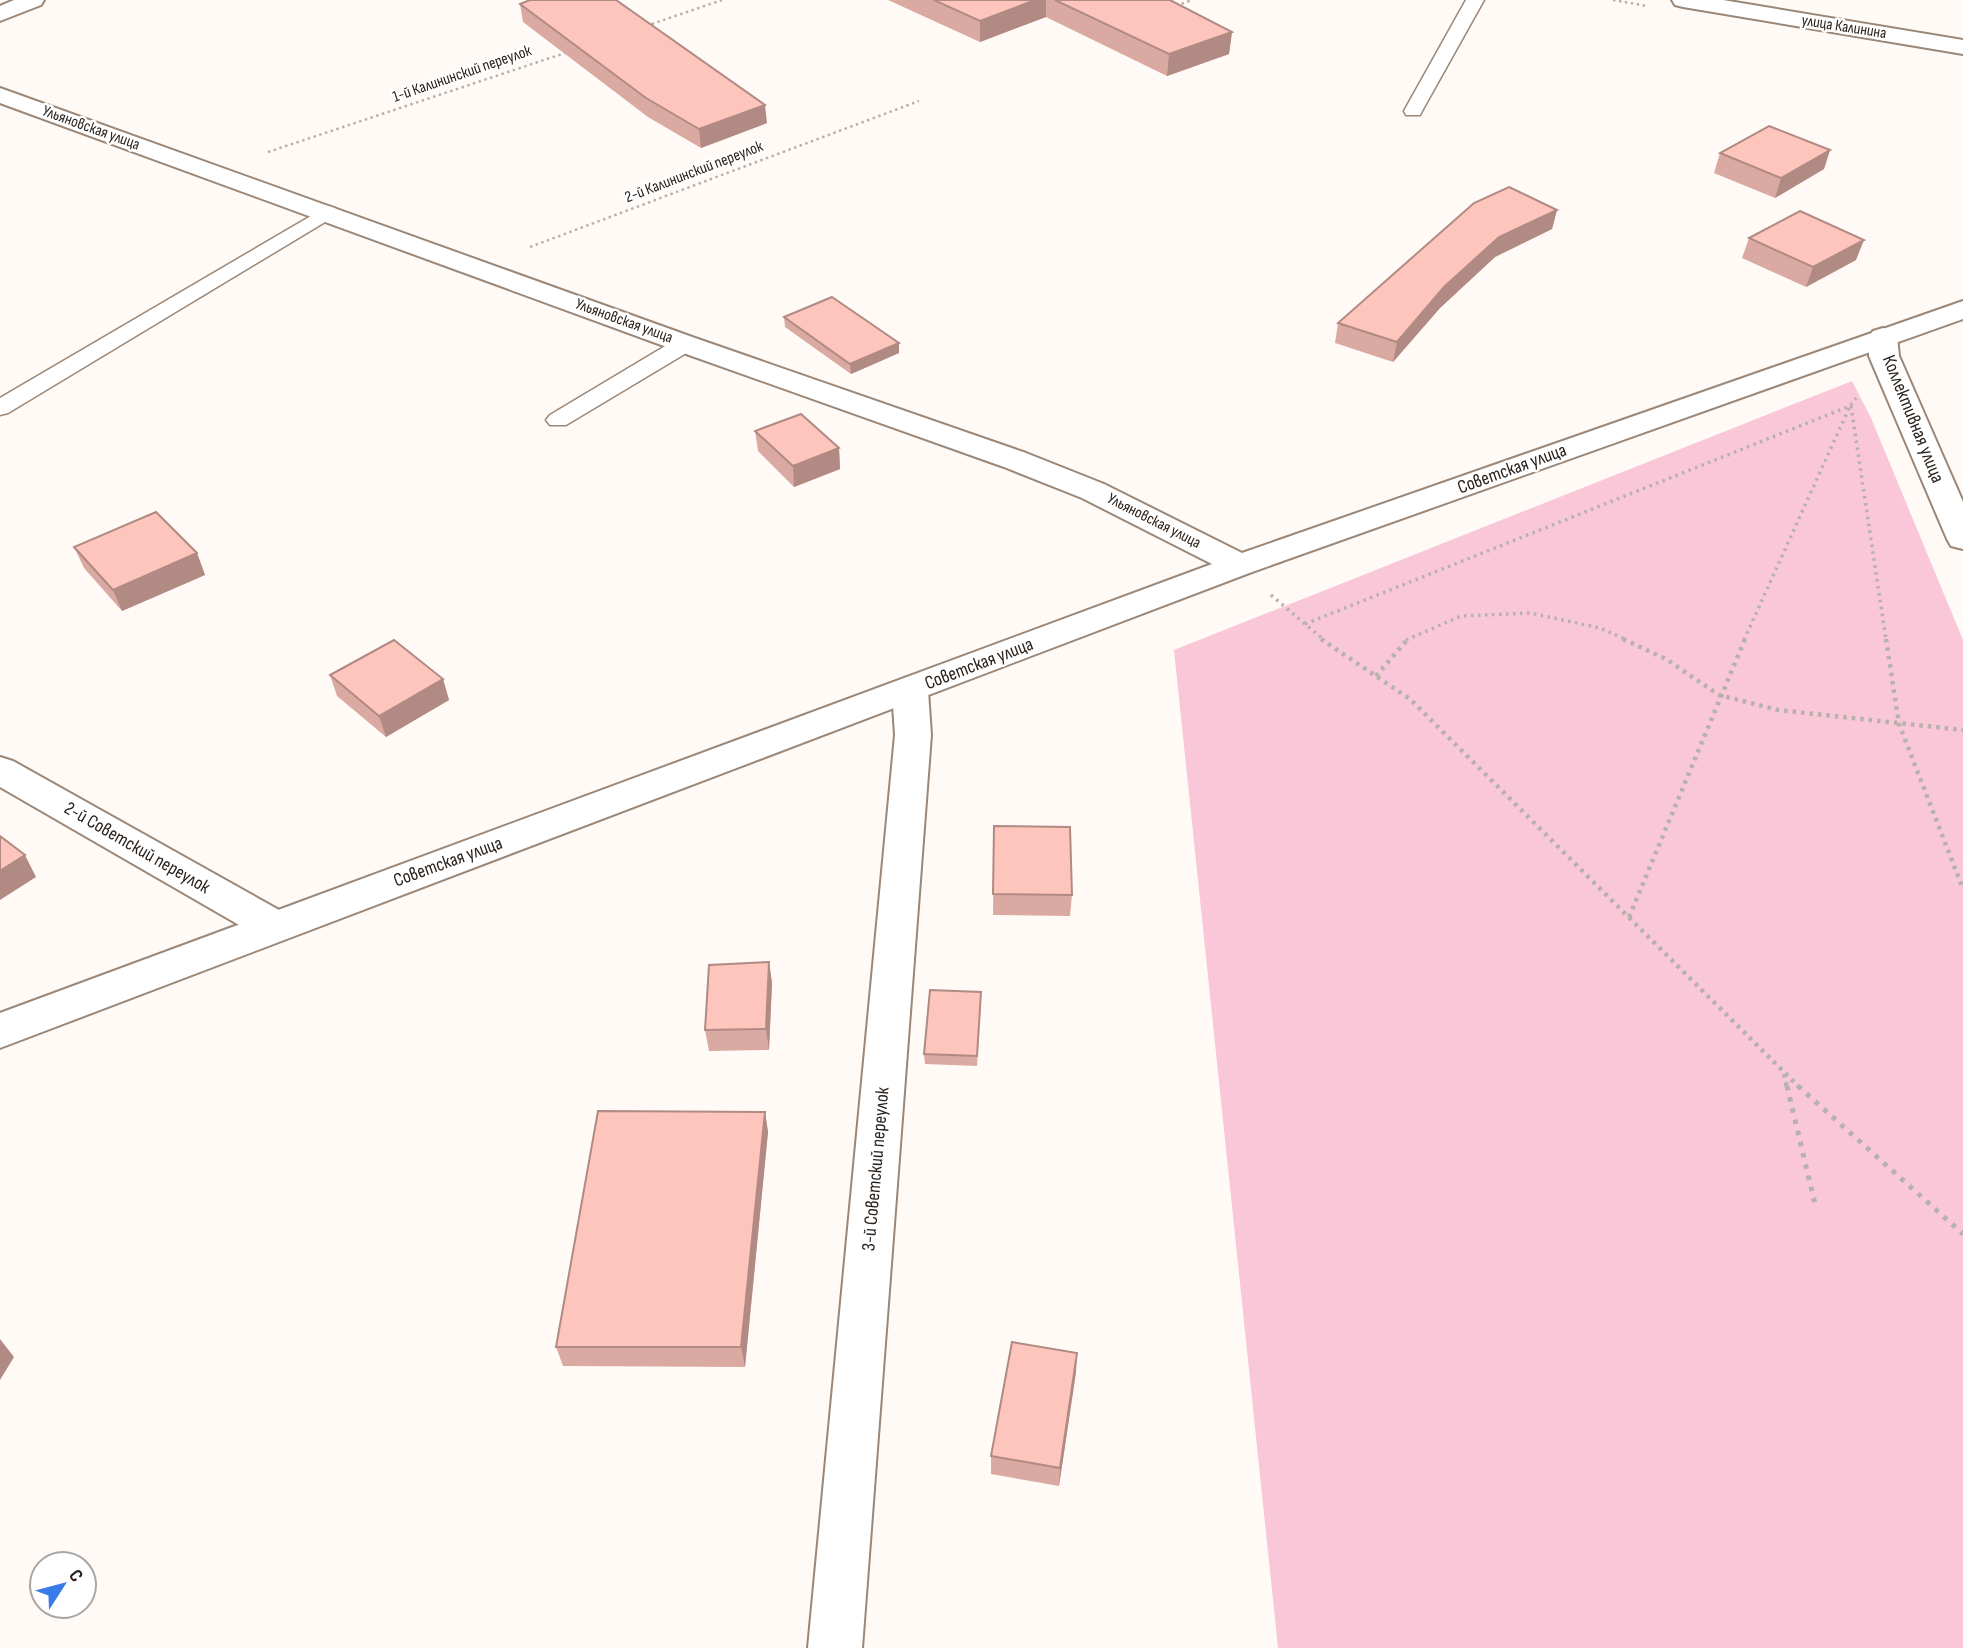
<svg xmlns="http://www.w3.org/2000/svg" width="1963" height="1648" font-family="'Sofia Sans Condensed',sans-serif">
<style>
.green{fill:#fac7d8}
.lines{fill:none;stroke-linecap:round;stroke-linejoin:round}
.service-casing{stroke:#9b8777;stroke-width:3}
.minor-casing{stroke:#9b8777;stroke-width:4}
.tertiary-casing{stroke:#9b8777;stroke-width:4}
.path-far3{stroke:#b7b1ac;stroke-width:2.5;stroke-dasharray:2.5 3.5;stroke-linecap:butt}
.path-far2{stroke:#b7b1ac;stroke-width:3.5;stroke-dasharray:2.5 4.5;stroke-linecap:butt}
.path-far1{stroke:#b7b1ac;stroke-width:4.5;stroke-dasharray:3.5 5;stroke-linecap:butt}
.path{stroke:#b7b1ac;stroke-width:5;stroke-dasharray:4.5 7;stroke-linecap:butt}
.service{fill:#fff;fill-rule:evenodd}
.minor{fill:#fff;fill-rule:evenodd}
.tertiary{fill:#fff;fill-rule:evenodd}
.wall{fill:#daa9a2}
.shaded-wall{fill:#b18a84}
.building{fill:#fdc5bc;stroke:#b18a84;stroke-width:2}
.labels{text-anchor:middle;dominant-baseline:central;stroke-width:5;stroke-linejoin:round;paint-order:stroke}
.far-street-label{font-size:16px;fill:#29211b;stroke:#fff}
.street-label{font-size:19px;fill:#29211b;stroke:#fff}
</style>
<rect width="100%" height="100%" fill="#fffaf6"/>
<!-- green -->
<path class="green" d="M1852 381 1871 418 1963 640V1648H1278L1174 650Z"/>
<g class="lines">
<defs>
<g id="service">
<path d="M1466 0H1484L1422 111 1420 115H1406L1404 111Z"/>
<path d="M328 206 335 208 338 212 335 216 8 413 0 415V398Z"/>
<path d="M685 337 693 339 696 344 693 349 566 425H550L546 420 550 415 677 339Z"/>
</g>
<g id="minor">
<path d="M1883 328 1893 331 1897 337 1899 356 1963 502V549L1951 546 1947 539 1869 356V337L1873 331Z"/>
<path d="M910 679 923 683 928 691 931 735 862 1648H808L895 735 892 691 897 683Z"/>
<path d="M0 757 13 761 288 915 294 926 288 937 274 941 260 937 0 787Z"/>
</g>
<g id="tertiary">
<path d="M14 0H44L41 5 0 21V6Z"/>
<path d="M1672 0H1723L1963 40V54L1683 7 1675 5Z"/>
<path d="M0 88 695 338 1026 453 1104 484 1242 553 1963 301V319L1252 572 0 1048V1013L1212 564 1082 498 1004 467 675 350 0 103Z"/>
</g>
</defs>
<!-- service casing -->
<use href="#service" class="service-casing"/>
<!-- minor casing -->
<use href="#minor" class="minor-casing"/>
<!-- tertiary casing -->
<use href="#tertiary" class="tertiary-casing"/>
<!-- path-far3 -->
<g class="path-far3">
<path d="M1613 0 1647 6"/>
<path d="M1176 6 1192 0"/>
<path d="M646 26 722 0"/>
<path d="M268 152 568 52"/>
<path d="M530 247 919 101"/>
</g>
<!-- path-far2 -->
<g class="path-far2">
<path d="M1851 406 1886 640"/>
<path d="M1271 595 1324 640"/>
<path d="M1305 624 1850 406 1856 398"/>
<path d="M1406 640 1461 616 1530 613 1600 628 1627 640"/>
<path d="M1744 640 1850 406"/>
</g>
<!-- path-far1 -->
<g class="path-far1">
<path d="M1321 639 1410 699 1800 1088"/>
<path d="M1623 639 1666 659 1719 695 1778 710 1963 730"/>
<path d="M1886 639 1899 724 1963 889"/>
<path d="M1376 676 1408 639"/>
<path d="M1629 917 1745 639"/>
<path d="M1784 1074 1787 1088"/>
</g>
<!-- path -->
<g class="path">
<path d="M1787 1086 1815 1204"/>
<path d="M1798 1086 1963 1234"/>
</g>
<!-- service -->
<use href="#service" class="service"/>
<!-- minor -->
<use href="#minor" class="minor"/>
<!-- tertiary -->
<use href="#tertiary" class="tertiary"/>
</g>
<!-- wall -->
<g class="wall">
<path d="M888 0H1170L1232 32 1229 54 1167 76 1046 17 980 42Z"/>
<path d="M520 4 767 123 701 148 648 117 523 22Z"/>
<path d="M1830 150 1824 169 1775 198 1714 173 1720 153Z"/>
<path d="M1557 210 1552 229 1495 257 1440 308 1393 362 1335 343 1338 323Z"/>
<path d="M1749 238 1856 260 1806 287 1742 258Z"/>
<path d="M784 317 899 343V353L851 374 785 327Z"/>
<path d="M755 431 839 448 840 469 794 487 758 451Z"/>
<path d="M74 547 197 553 205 575 122 611 84 568Z"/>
<path d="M330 675 443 679 449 700 386 737 337 696Z"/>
<path d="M994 826 1072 895 1070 916 993 915Z"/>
<path d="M769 962 772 983 769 1050 709 1051 705 1030Z"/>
<path d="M981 1002 977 1066 925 1064 924 1054Z"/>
<path d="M765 1112 768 1132 745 1367 563 1366 556 1347Z"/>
<path d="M1076 1372 1059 1486 991 1474V1456Z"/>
</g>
<!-- shaded-wall -->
<g class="shaded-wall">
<path d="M1035 0H1046V17L980 42V21Z"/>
<path d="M1232 32 1229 54 1167 76 1169 54Z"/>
<path d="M765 105 767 123 701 148 699 129Z"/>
<path d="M1830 150 1824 169 1775 198 1781 178Z"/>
<path d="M1557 210 1552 229 1495 257 1440 308 1393 362 1397 342 1444 287 1499 237Z"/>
<path d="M1864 240 1856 260 1806 287 1813 267Z"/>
<path d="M899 343V353L851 374 850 364Z"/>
<path d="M839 448 840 469 794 487 793 466Z"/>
<path d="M197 553 205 575 122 611 113 590Z"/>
<path d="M443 679 449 700 386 737 379 716Z"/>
<path d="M25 855 36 877 0 900V871Z"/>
<path d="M769 962 772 983 769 1050 766 1029Z"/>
<path d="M765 1112 768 1132 745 1367 741 1347Z"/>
<path d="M0 1339 14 1357 0 1380Z"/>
<path d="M1077 1353 1076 1372 1059 1486 1060 1468Z"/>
</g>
<!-- building -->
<g class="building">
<path d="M530 0H616L765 105 699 129 646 98 520 4Z"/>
<path d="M934 0H1035L980 21Z"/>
<path d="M1055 0H1170L1232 32 1169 54Z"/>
<path d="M1769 126 1830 150 1781 178 1720 153Z"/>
<path d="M1509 187 1557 210 1499 237 1444 287 1397 342 1338 323 1474 203Z"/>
<path d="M1800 211 1864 240 1813 267 1749 238Z"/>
<path d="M832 297 899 343 850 364 784 317Z"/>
<path d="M801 414 839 448 793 466 755 431Z"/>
<path d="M156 512 197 553 113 590 74 547Z"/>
<path d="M394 640 443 679 379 716 330 675Z"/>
<path d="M994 826 1070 827 1072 895 993 894Z"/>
<path d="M0 836 25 855 0 871Z"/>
<path d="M769 962 766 1029 705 1030 709 965Z"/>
<path d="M930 990 981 992 977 1056 924 1054Z"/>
<path d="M598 1111 765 1112 741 1347H556Z"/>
<path d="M1012 1342 1077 1353 1060 1468 991 1456Z"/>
</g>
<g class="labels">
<!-- far-street labels -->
<g class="far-street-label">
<text transform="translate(1844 27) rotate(9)">улица Калинина</text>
<text transform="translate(462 74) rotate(-19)">1-й Калининский переулок</text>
<text transform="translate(91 128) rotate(20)">Ульяновская улица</text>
<text transform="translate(694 172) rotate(-21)">2-й Калининский переулок</text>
<text transform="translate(624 321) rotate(20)">Ульяновская улица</text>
<text transform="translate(1154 521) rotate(27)">Ульяновская улица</text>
</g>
<!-- street labels -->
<g class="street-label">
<text transform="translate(1913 419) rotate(68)">Коллективная улица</text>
<text transform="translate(1512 469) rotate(-20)">Советская улица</text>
<text transform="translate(979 664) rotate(-21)">Советская улица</text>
<text transform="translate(137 848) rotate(30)">2-й Советский переулок</text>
<text transform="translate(448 862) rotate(-20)">Советская улица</text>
<text transform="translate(876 1169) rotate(-85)">3-й Советский переулок</text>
</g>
</g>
<!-- north arrow -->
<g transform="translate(63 1585) rotate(54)"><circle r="33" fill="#ffffff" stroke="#a9a6a4" stroke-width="2"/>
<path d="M0-5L12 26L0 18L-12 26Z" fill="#3a7ae9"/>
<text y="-10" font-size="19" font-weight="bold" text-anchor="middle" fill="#29211b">С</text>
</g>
</svg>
